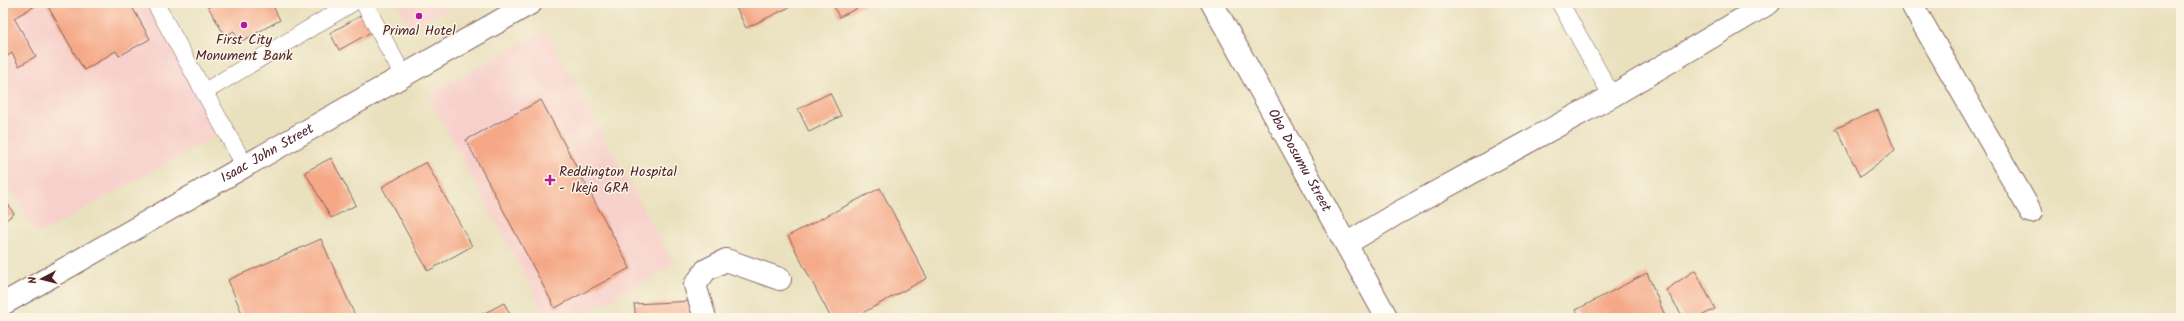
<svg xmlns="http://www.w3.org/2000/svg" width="2184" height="321" font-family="Kalam,sans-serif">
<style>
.built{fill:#f7d0cb}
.building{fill:#f5a786}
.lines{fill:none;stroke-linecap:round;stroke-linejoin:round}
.lane-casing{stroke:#82635e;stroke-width:18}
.street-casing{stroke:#82635e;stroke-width:24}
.lane{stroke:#fff;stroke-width:17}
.street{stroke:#fff;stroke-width:22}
.poi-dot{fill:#b5179e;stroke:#fcf5e5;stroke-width:1.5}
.labels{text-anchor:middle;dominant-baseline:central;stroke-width:3;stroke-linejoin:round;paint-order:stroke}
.poi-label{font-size:14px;fill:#4a1f2b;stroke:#fcf5e5}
.street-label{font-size:14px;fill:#4a1f2b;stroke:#fcf5e5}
</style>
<rect width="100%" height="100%" fill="#fcf5e5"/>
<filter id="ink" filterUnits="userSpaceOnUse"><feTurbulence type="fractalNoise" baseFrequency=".025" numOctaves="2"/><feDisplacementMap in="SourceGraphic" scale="8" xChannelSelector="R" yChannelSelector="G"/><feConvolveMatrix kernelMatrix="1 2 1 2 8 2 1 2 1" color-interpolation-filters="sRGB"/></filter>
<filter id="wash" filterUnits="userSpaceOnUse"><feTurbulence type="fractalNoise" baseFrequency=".012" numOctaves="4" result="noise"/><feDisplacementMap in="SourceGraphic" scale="16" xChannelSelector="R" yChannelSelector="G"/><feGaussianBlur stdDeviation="0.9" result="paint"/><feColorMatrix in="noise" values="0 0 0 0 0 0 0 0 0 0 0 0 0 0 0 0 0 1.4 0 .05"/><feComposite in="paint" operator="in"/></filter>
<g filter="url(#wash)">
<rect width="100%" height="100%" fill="#e9e1be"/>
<!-- built -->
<g class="built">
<path d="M3 3H147L219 134 37 235 3 173Z"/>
<path d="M396 3H458L411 29Z"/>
<path d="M545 30 674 265 577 318H547L428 95Z"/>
</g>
<g id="blocks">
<!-- building -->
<g class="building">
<path d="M3 3H40L14 18 36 56 19 66 12 53 3 59Z"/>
<path d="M46 3H130L150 39 119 56 116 51 84 70Z"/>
<path d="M206 3H284L274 8 280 20 240 42 234 31 225 36Z"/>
<path d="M734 3H798L746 28Z"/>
<path d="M832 3H863L864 5 839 17Z"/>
<path d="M364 14 373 31 339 50 330 33Z"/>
<path d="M830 93 841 116 809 132 798 109Z"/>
<path d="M541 100 630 268 555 308 466 140Z"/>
<path d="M1878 110 1895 150 1860 177 1838 131 1834 129Z"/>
<path d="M331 158 356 205 331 218 305 172Z"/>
<path d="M426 162 472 246 428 271 382 187Z"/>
<path d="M880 188 927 278 853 318H831L788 236Z"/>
<path d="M3 196 14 214 3 222Z"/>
<path d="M321 239 356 318H244L228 280Z"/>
<path d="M1695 270 1715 309 1697 318H1684L1666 290Z"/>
<path d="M1647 273 1666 318H1581L1576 310Z"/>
<path d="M693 301 696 318H636L634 304Z"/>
<path d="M504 303 512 318H475Z"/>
</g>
</g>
</g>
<g filter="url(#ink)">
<use href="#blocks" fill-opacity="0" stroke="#82635e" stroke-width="1"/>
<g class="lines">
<defs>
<g id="lane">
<path d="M155 3 245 166"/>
<path d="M364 3 404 77"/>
<path d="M1560 3 1612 96"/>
<path d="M204 92 352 3"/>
</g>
<g id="street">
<path id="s1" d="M1212 3 1387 318"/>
<path d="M1911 3 2031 212"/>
<path d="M1346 244 1396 214 1612 96 1769 3"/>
<path id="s2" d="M3 304 531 3"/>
<path d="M705 318 695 285 706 270 726 260 780 279"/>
</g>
</defs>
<!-- lane casing -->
<use href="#lane" class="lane-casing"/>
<!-- street casing -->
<use href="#street" class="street-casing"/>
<!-- lane -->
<use href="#lane" class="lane"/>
<!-- street -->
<use href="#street" class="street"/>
</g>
</g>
<!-- markers -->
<g class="poi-dot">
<circle cx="419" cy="16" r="4"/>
<circle cx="244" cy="25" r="4"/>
<path d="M548 174h4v4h4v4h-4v4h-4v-4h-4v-4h4z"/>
</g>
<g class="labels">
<!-- poi labels -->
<g class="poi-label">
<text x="419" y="31">Primal Hotel</text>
<text x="244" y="40">First City<tspan x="244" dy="16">Monument Bank</tspan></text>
<text x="559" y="172" text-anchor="start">Reddington Hospital<tspan x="559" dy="16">- Ikeja GRA</tspan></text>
</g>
<!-- street labels -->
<g class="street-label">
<text stroke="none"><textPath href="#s2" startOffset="304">Isaac John Street</textPath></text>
<text stroke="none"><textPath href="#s1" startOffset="180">Oba Dosumu Street</textPath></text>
</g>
</g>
<!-- margin -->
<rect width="2184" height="321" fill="none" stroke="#fcf5e5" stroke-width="16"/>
<!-- north arrow -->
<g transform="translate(42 279) rotate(263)" stroke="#fcf5e5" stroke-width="3" paint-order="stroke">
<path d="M0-3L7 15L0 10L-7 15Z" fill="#4a1f2b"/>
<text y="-6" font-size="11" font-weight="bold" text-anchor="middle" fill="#4a1f2b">N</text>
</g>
</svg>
